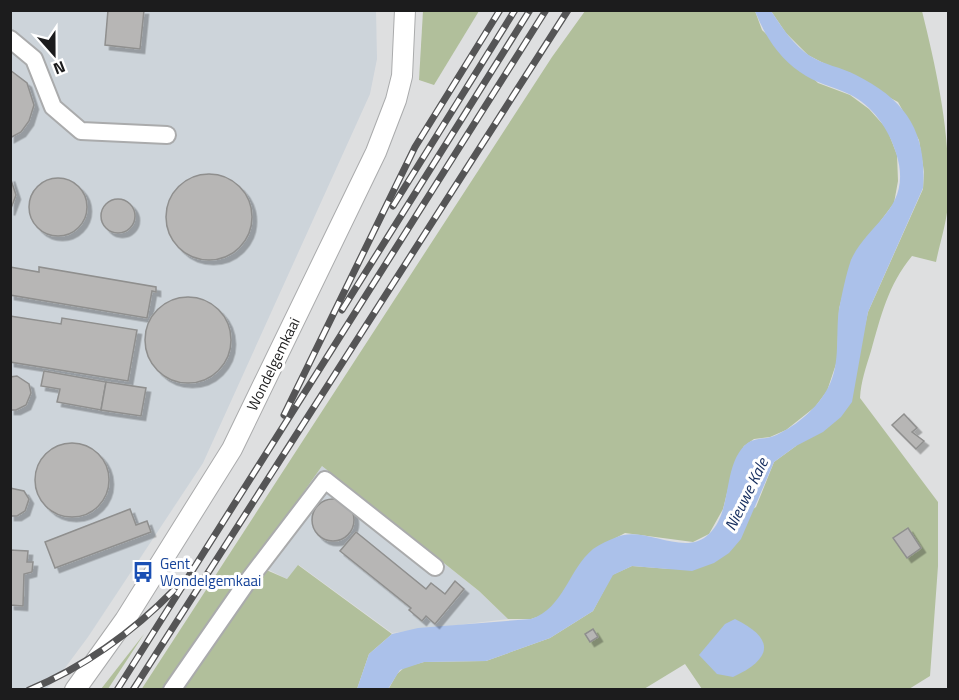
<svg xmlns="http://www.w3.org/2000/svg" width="959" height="700" font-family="'Titillium Web',sans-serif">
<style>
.built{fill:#cdd4da}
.green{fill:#b1bf9b}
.water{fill:#abc1ea}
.building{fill:#b7b6b5;stroke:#8f8f8e;stroke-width:1.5;filter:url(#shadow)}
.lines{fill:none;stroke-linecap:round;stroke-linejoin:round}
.minor-casing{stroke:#aaabac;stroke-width:20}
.major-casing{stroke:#aaabac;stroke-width:22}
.minor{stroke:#fff;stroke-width:16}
.major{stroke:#fff;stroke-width:20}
.rail-casing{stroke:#555556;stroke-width:7}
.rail{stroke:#fff;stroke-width:4.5;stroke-dasharray:14;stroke-linecap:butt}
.labels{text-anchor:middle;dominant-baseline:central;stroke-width:6;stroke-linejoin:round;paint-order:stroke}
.street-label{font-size:15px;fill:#1c1c1d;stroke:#fff}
.transit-label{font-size:15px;fill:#164399;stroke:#fff;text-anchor:start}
.water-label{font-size:16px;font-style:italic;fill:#152d5e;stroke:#fff}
</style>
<defs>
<filter id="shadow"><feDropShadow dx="4.5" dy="4.5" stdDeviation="0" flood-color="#0004"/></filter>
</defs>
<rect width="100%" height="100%" fill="#dedfe0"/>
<!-- built -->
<g class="built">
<path d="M376 10 377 59 370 94 203 463 88 637 59 676 46 689H11L10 11Z"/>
<path d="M322 466 479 591 508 619 392 633 299 565 287 579 253 562Z"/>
</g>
<!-- green -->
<g class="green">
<path d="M423 11H479L434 85 419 80Z"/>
<path d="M585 11H755L762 30 818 83 850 95 869 109 887 129 897 155 898 181 894 203 852 259 839 309 837 361 827 391 815 407 786 430 770 437 754 439 744 446 734 465 723 509 709 534 693 542 625 533 593 550 553 607 543 615 531 619H508L479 591 322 466 165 689 141 690 552 57Z"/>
<path d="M771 11H922C937 72 951 135 948 199 948 219 940 242 936 262L912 256C888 285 881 316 871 351 866 367 861 381 860 398L938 502V566L930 676 909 689H702L685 664 644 689 388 690 397 674 405 667 424 662 486 661 550 638 593 611 612 575 632 566 670 569 756 507 774 462 796 446 860 348 868 312 923 189 924 172 919 140 898 102 808 55 786 33Z"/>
<path d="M298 565 392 634 369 654 357 689 181 690 264 569 287 579Z"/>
<path d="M144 634 108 689H101Z"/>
</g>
<!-- water -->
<g class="water">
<path d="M755 11H771C781 26 794 46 810 56 824 65 841 67 856 75 906 100 927 132 923 188L868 312 852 402 841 417 823 432 796 446 774 462 741 539 729 553 714 563 692 571 632 566 613 575 593 611 550 638 486 661 424 662 400 670 388 689H357L369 654 392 634 418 628 531 619C564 608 568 570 593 549 600 544 609 540 617 537 644 525 685 558 709 534 733 511 722 470 744 446 753 437 763 440 774 436 793 428 814 411 825 393 842 368 835 337 839 309 842 294 846 274 851 260 868 222 914 208 896 153 889 129 872 105 849 94 832 86 815 83 800 72 778 57 764 34 755 11Z"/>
<path d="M735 619C776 639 772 659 733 677L717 674 699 655 725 624Z"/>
</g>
<!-- building -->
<g class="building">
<path d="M108 10H144L140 49 105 45Z"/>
<path d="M10 70 27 83 34 105 29 121 21 132 10 138Z"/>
<circle cx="209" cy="217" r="43"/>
<path d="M10 177 16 195 10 211Z"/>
<circle cx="58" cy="207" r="29"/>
<circle cx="118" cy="216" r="17"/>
<path d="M10 267 39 272V267L156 287V292L152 291 147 318 10 295Z"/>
<circle cx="188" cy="340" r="43"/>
<path d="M10 316 61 324 62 318 137 330 128 381 10 362Z"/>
<path d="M44 371 106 382 101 410 57 402 60 389 41 386Z"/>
<path d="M17 376 29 384 31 393 26 405 16 410H10V377Z"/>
<path d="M106 382 146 388 141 416 101 410Z"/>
<path d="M904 414 917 428 912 432 924 441 916 449 892 425Z"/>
<circle cx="72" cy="480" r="37"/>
<path d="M10 488 24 491 29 499 25 511 17 516H10Z"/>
<circle cx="333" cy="520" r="21"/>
<path d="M130 509 136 525 147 521 151 532 55 568 45 542Z"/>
<path d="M908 528 921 548 907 558 893 538Z"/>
<path d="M356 532 426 589 431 583 445 594 455 581 464 589 435 624 426 616 422 621 409 610 411 608 340 551Z"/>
<path d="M10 550 28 551 27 562H33L32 572 24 574 23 606 10 605Z"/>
<path d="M593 629 598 637 590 642 585 634Z"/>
</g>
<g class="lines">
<defs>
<g id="minor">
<path d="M10 39 34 59 53 107 81 131 167 135"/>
<path d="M172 690 247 582 325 480 435 567"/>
</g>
<path id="major" d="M75 690 125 620 232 449 376 152 396 100 402 76 405 10"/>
</defs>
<!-- minor casing -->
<use href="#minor" class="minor-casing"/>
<!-- major casing -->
<use href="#major" class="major-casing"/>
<!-- minor -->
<use href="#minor" class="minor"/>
<!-- major -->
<use href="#major" class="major"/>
<defs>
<g id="rail">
<path d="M393 206 515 10"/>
<path d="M342 310 530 10"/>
<path d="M284 415 415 147 500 10"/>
<path d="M29 690C86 666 132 633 175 589"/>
<path d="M117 690 546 10"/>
<path d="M133 690 568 10"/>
</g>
</defs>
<!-- rail casing -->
<use href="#rail" class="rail-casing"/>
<!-- rail -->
<use href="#rail" class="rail"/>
</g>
<!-- icons -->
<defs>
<symbol id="bus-bare" viewBox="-9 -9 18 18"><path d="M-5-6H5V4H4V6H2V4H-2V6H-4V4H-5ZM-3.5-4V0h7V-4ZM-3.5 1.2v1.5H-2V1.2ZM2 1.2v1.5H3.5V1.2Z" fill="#1a4fb4" stroke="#fff" stroke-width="2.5" paint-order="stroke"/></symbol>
</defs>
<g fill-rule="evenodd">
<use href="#bus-bare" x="128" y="557" width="30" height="30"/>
</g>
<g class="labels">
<!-- street labels -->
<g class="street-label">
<text transform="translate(273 364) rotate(-64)">Wondelgemkaai</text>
</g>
<!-- transit labels -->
<g class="transit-label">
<text x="160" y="563">Gent<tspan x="160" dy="17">Wondelgemkaai</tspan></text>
</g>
<!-- water labels -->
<g class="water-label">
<text transform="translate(746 494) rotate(-64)">Nieuwe Kale</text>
</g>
</g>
<!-- border -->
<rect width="959" height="700" fill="none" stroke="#1c1c1d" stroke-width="24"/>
<!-- north arrow -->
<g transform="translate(54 54) rotate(159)" stroke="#ffffff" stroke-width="4.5" paint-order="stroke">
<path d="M0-4.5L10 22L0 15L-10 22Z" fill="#1c1c1d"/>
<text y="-9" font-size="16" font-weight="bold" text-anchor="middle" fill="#1c1c1d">N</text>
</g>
</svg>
